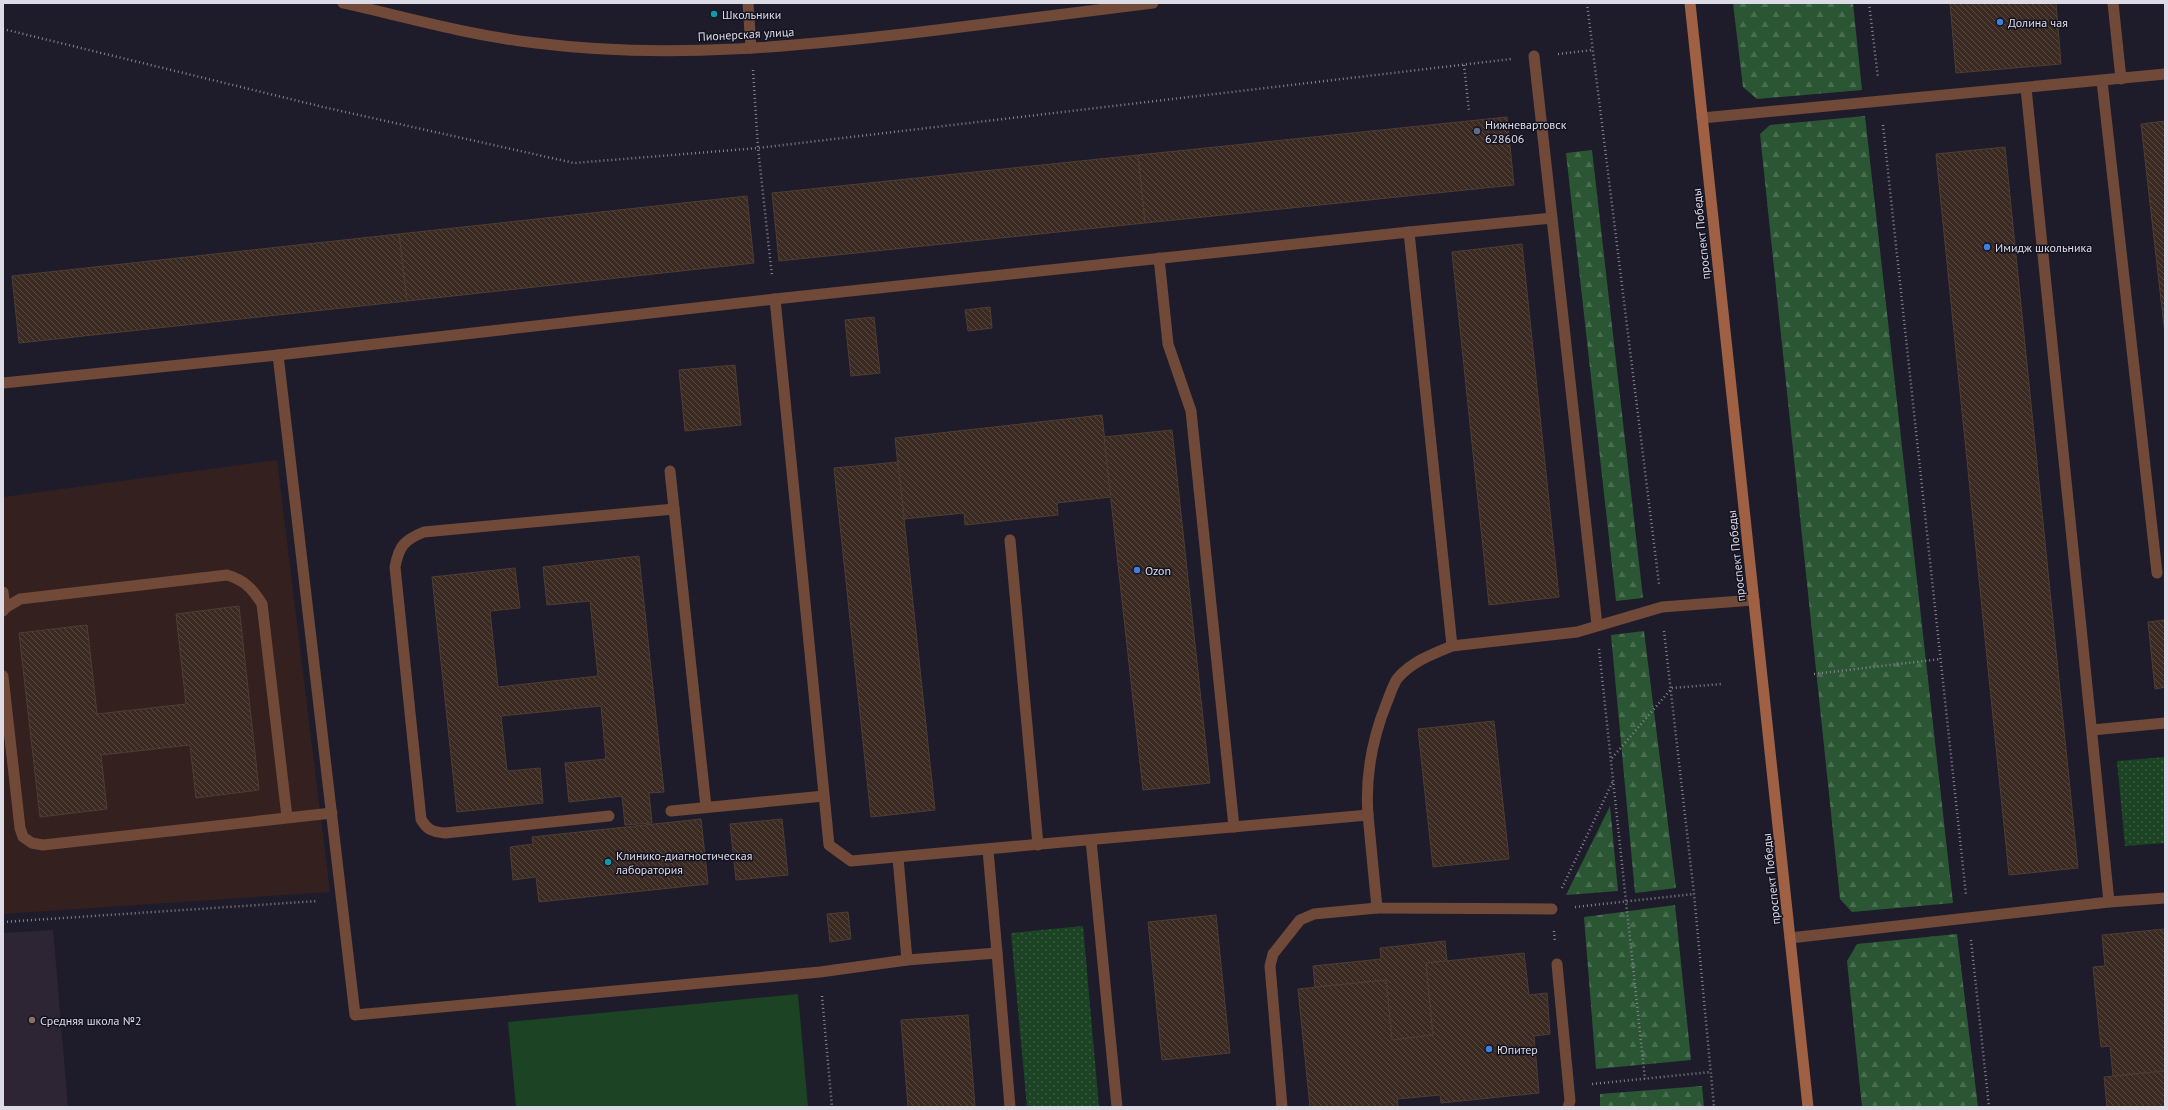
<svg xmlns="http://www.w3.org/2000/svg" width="2168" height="1110" font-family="'PT Sans',sans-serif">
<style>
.commercial{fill:#33201f}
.education{fill:#2e2534}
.green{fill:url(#green-dots)}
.forest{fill:url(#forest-firs)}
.pitch{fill:#1b4324}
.building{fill:url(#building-back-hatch);stroke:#4e3d34}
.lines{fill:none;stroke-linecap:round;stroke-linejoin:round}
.path{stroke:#868491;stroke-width:2.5;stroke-dasharray:1 3;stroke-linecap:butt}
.service{stroke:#704938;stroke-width:11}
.pedestrian{stroke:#704938;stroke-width:11}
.secondary{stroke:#9f6044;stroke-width:11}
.culture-dot{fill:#0f9aa8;stroke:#141321;stroke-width:1.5}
.shop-dot{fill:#3f7fe0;stroke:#141321;stroke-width:1.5}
.service-dot{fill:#5c6f8a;stroke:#141321;stroke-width:1.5}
.education-dot{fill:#8d6e63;stroke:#141321;stroke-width:1.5}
.labels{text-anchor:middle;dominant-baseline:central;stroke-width:3;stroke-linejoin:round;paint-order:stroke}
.poi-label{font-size:12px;fill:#dddce6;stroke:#141321;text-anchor:start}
.street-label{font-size:12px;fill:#dddce6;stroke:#141321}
</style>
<defs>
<pattern id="green-dots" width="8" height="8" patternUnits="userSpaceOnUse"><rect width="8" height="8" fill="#1b4324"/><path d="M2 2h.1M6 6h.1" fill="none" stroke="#3c5e44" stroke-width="1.8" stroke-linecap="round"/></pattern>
<pattern id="forest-firs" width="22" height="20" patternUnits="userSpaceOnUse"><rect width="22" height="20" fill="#2b5634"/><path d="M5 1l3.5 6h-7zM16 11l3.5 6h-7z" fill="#496e51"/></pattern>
<pattern id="building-back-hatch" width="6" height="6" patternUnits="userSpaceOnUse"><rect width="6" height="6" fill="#3a2a22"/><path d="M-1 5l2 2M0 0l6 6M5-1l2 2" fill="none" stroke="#564842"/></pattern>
</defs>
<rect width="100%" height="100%" fill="#1e1c2b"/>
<!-- commercial -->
<path class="commercial" d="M277 460 330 892 3 914V497Z"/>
<!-- education -->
<path class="education" d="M53 930 68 1107H3V933Z"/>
<!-- green -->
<g class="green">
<path d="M2165 757V843L2125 846 2117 761Z"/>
<path d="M1083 926 1099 1107H1027L1011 933Z"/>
</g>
<!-- forest -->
<g class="forest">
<path d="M1733 3H1853L1862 90 1757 99 1743 87Z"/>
<path d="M1865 116 1953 903 1852 912 1840 899 1760 134 1770 125Z"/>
<path d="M1592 150 1643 598 1616 601 1566 153Z"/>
<path d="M1644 631 1676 888 1635 893 1611 635Z"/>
<path d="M1610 806 1618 891 1566 895Z"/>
<path d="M1675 905 1691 1060 1596 1069 1584 917Z"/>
<path d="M1957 934 1978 1107H1862L1847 961 1857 944Z"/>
<path d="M1702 1086 1704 1107H1600V1094Z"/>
</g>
<!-- pitch -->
<path class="pitch" d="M798 994 808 1107H516L508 1022Z"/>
<!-- building -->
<g class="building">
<path d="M1950 3H2056L2061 64 1956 73Z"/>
<path d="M1507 117 1514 185 1145 223 1138 155Z"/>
<path d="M2165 121V335L2141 124Z"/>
<path d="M2005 147 2078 868 2009 875 1936 154Z"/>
<path d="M1138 155 1145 223 779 261 772 193Z"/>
<path d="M747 196 754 263 407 301 399 234Z"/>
<path d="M399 234 407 301 19 343 12 276Z"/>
<path d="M1522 244 1559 597 1489 605 1452 252Z"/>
<path d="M990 307 992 328 968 331 965 310Z"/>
<path d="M874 317 880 373 851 376 845 320Z"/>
<path d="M735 365 741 425 685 431 679 370Z"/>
<path d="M1102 415 1111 497 1057 503 1058 515 965 525 964 513 904 519 895 438Z"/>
<path d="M1172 430 1210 783 1143 790 1104 437Z"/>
<path d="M898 462 935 810 871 817 834 468Z"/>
<path d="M639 556 664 792 649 793 652 823 625 825 622 796 569 802 565 763 606 759 601 706 501 716 507 771 540 768 543 803 457 812 432 577 515 568 520 608 490 611 498 687 598 676 590 601 547 605 543 567Z"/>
<path d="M239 606 259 790 196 798 190 745 101 755 107 809 40 817 19 633 87 625 97 714 186 704 176 614Z"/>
<path d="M2165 620V687L2155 689 2148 622Z"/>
<path d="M1494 721 1509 859 1433 867 1418 729Z"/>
<path d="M701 819 708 884 539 902 536 877 513 880 510 847 533 844 532 837Z"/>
<path d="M782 819 788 875 736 880 730 824Z"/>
<path d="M848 912 851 939 830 942 827 914Z"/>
<path d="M1216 915 1230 1053 1162 1060 1148 922Z"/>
<path d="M2165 929V1071L2113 1076 2110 1046 2101 1047 2093 967 2105 966 2102 935Z"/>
<path d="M1445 941 1447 961 1426 963 1433 1035 1392 1040 1386 980 1315 987 1313 966 1381 959 1380 948Z"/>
<path d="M1524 953 1529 995 1547 993 1550 1034 1534 1036 1539 1093 1441 1103 1440 1095 1397 1099 1398 1107H1310L1298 989 1386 980 1392 1040 1433 1035 1426 963Z"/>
<path d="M968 1015 975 1107H908L901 1020Z"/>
<path d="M2165 1071V1107H2107L2104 1077Z"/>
</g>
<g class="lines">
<!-- path -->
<g class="path">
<path d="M1587 3 1659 584"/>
<path d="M1869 3 1878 78"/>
<path d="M3 29 323 107 574 163 758 148 1511 59"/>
<path d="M1558 54 1593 50"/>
<path d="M1464 65 1469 111"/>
<path d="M753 70 758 148 772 276"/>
<path d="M1883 125 1966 895"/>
<path d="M1664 631 1694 894 1714 1107"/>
<path d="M1599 649 1645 1079"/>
<path d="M1814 674 1941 659"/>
<path d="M1612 758 1672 688 1722 684"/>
<path d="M1562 888 1613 781"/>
<path d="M1575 907 1694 894"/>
<path d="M3 922 318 901"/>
<path d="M1554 931 1555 942"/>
<path d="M1971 940 1989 1107"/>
<path d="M822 996 832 1107"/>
<path d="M1592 1084 1711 1072"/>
</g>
<!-- service -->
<g class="service">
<path d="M2113 3 2121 79"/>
<path d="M1534 56 1552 218"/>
<path d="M2102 81 2157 573"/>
<path d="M1702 118 2165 74"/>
<path d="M1409 232 1552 218 1597 625"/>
<path d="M1159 258 1168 344 1191 411 1234 827"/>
<path d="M775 299 829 845 851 861 1368 815 1377 908 1552 909"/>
<path d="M278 355 355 1015 820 972 907 960 997 953 988 850"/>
<path d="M3 383 278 355 775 299 1409 232 1452 646 1577 632 1662 607 1754 600"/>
<path d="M670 471 706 807"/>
<path d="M1010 540 1038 845"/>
<path d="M3 592 5 608"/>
<path d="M3 611 5 608 20 599 227 575C244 580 252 588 262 604L287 817"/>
<path d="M3 676 20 828 23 837 32 843 43 845 332 813"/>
<path d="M2092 730 2165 723"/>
<path d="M671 811 824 796"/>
<path d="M1368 815C1365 775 1372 739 1387 702 1390 695 1393 685 1397 679 1411 662 1432 654 1452 646"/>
<path d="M609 816 445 833C433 832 427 830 421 819L395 567C399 546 404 540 424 532L674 509"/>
<path d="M1091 840 1117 1107"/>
<path d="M898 858 907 960"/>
<path d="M2109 902 2165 898"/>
<path d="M1790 938 2109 902 2026 88"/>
<path d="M997 953 1010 1107"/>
<path d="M1557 964 1570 1101 1568 1107"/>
<path d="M1282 1107 1270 966 1273 954 1300 920 1314 914 1377 908"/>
</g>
<!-- pedestrian -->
<g class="pedestrian">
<path d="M343 3C406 17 471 36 536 43 669 60 805 46 937 30 1009 21 1081 12 1153 3"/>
<path d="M748 3 751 48"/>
</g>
<!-- secondary -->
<path class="secondary" d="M1690 3 1808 1107"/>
</g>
<!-- markers -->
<g class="culture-dot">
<circle cx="714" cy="14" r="4"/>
<circle cx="608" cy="862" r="4"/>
</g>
<g class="shop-dot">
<circle cx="2000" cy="22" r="4"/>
<circle cx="1987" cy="247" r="4"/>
<circle cx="1137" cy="570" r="4"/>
<circle cx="1489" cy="1049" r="4"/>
</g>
<circle class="service-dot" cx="1477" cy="131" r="4"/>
<circle class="education-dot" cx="32" cy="1020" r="4"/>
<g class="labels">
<!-- poi labels -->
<g class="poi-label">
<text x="722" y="14">Школьники</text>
<text x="2008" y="22">Долина чая</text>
<text x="1485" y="124">Нижневартовск<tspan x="1485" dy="14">628606</tspan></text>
<text x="1995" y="247">Имидж школьника</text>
<text x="1145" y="570">Ozon</text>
<text x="616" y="855">Клинико-диагностическая<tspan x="616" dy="14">лаборатория</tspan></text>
<text x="40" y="1020">Средняя школа №2</text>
<text x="1497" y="1049">Юпитер</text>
</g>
<!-- street labels -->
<g class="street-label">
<text transform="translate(746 34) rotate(-3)">Пионерская улица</text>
<text transform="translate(1701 234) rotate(-96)">проспект Победы</text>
<text transform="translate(1736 556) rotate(-96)">проспект Победы</text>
<text transform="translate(1771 879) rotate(-96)">проспект Победы</text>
</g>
</g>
<!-- border -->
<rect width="2168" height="1110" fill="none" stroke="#dddce6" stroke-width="8"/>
</svg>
